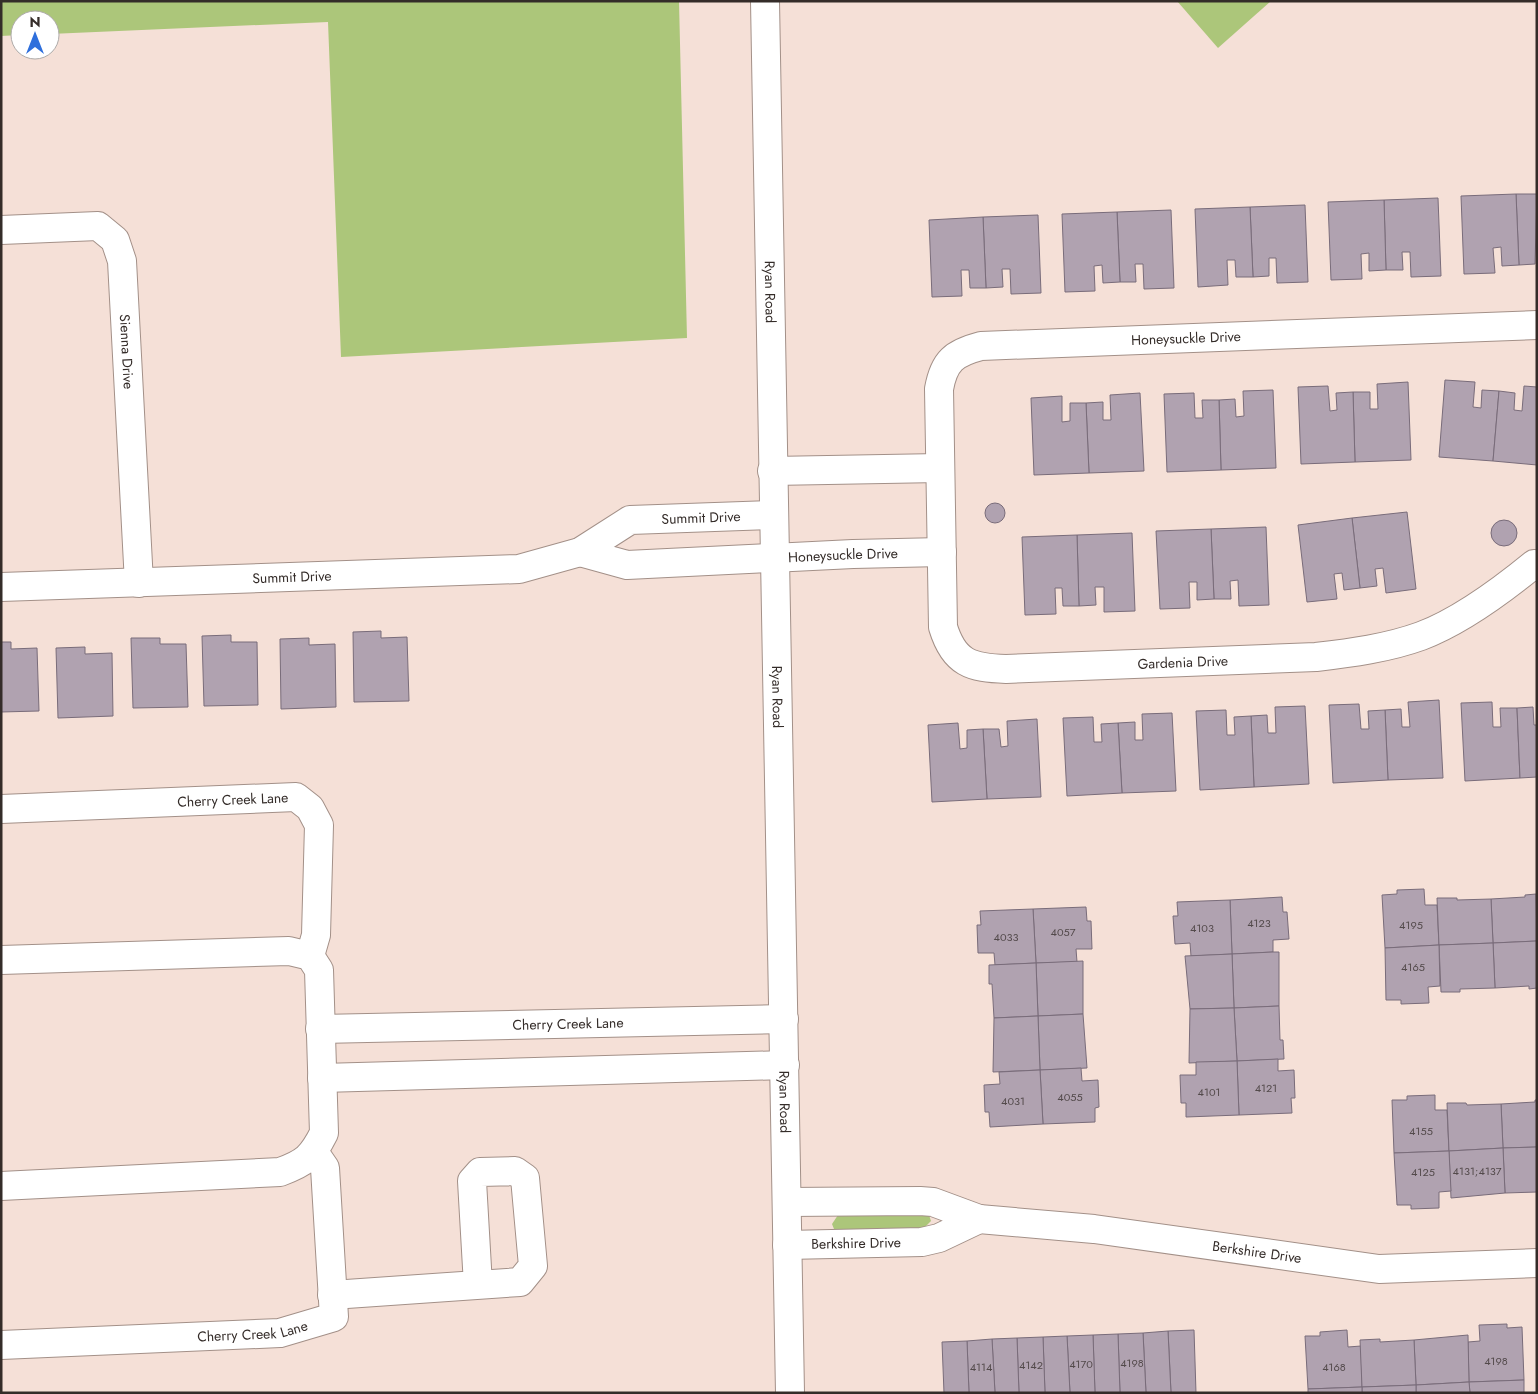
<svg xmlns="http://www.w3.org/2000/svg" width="1538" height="1394" font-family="Jost,sans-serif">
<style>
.grass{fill:#acc67a}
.building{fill:#b0a2b0;stroke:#796c7a}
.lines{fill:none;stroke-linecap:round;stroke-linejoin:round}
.minor-casing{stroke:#a39088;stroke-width:30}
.major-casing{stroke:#a39088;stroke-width:30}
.minor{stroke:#fff;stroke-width:28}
.major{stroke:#fff;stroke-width:28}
.labels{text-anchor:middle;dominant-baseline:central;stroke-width:4;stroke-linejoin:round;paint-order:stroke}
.number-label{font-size:11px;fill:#534a4b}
.street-label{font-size:14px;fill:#342c29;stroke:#fff}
</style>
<rect width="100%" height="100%" fill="#f5e0d7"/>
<!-- grass -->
<g class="grass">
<path d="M1 1H679L687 338 341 357 328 22 50 34V20H20V35L1 36Z"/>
<path d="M1177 1H1271L1218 48Z"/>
<path d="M923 1213 929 1215 931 1221 923 1229 838 1231 834 1229 832 1224 838 1215Z"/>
</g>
<!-- building -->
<g class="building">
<path d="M1516 194H1537L1535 264 1519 265Z"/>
<path d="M1516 194 1519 265 1502 266 1501 247 1493 248 1495 273 1464 274 1461 196Z"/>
<path d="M1438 198 1441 276 1411 277 1410 252H1402L1403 270H1386L1384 200Z"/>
<path d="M1384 200 1386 270 1369 271V253L1361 254 1362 279 1331 280 1328 202Z"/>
<path d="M1305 205 1308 282 1277 283 1276 258H1269V276L1253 277 1250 207Z"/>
<path d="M1250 207 1253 277H1236L1235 260H1227L1228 285 1198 287 1195 209Z"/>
<path d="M1171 210 1174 288 1144 289 1143 264H1135L1136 282H1120L1117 212Z"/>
<path d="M1117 212 1120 282 1103 283 1102 265 1094 266 1095 291 1065 292 1062 214Z"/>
<path d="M1038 215 1041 293 1011 294 1010 269H1002L1003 287 986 288 983 217Z"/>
<path d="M983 217 986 288H970L969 270H961L962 296 932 297 929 220Z"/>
<path d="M1445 380 1475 382 1473 407 1481 408 1482 390 1499 391 1493 461 1439 457Z"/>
<path d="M1408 382 1411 460 1355 462 1353 392H1370V409H1378L1377 384Z"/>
<path d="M1328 386 1330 411 1337 410 1336 393 1353 392 1355 462 1301 464 1298 387Z"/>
<path d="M1524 386 1537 387V465L1493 461 1499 391 1515 393 1514 410 1522 411Z"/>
<path d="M1273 390 1276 468 1221 470 1219 400 1235 399 1236 417 1244 416 1243 391Z"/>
<path d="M1140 393 1144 471 1089 473 1086 403 1103 402V420H1111L1110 395Z"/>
<path d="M1194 393 1195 418H1203L1202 400H1219L1221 470 1167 472 1164 394Z"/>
<path d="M1062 396V422L1070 421V403H1086L1089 473 1034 475 1031 398Z"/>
<circle cx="995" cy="513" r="10"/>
<path d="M1407 512 1416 589 1386 593 1383 568 1375 569 1377 586 1360 588 1352 518Z"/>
<path d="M1352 518 1360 588 1344 590 1342 573 1334 574 1337 599 1307 602 1298 525Z"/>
<circle cx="1504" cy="533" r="13"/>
<path d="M1266 527 1269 605 1239 606 1238 580 1230 581 1231 599H1214L1211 529Z"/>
<path d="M1211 529 1214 599 1197 600V582H1189L1190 608 1160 609 1156 531Z"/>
<path d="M1132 533 1135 611 1104 612V587H1095L1096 605 1079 606 1077 535Z"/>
<path d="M1077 535 1079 606H1063L1062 588H1055L1056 614 1025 615 1022 537Z"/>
<path d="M381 631V638L407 637 409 701 354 702 353 632Z"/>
<path d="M231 635V642H257L258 705 204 706 202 636Z"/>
<path d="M131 638H160V644H186L188 707 133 708Z"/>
<path d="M309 638V645L335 644 336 707 281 709 280 639Z"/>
<path d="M1 642H11V649L37 648 39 711 1 712Z"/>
<path d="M85 647V654L112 653 113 716 58 718 56 648Z"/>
<path d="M1439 700 1443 778 1388 780 1385 710 1401 709 1402 727H1410L1408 702Z"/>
<path d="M1492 702 1493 727H1501L1500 708H1517L1520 778 1465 781 1461 703Z"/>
<path d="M1359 704 1361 729H1369L1368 711 1385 710 1388 780 1333 783 1329 705Z"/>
<path d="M1305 706 1309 784 1254 787 1251 716 1267 715 1268 733H1276L1275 707Z"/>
<path d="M1533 707 1534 725H1537V777L1520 778 1517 708Z"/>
<path d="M1226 710 1227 735H1235L1234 717 1251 716 1254 787 1200 790 1196 711Z"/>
<path d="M1172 713 1176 791 1122 793 1118 723 1135 722V740H1143L1142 714Z"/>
<path d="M1093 717 1094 742H1102L1101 724 1118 723 1122 793 1067 796 1063 718Z"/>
<path d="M1037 719 1041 797 987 799 983 729H999L1001 747 1008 746 1007 721Z"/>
<path d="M958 723 960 749 967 748V730L983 729 987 799 932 802 928 725Z"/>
<path d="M1424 889 1425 905H1437L1439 945 1385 948 1382 895 1397 894V890Z"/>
<path d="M1536 894 1537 941 1493 943 1491 899 1525 897V895Z"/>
<path d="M1282 897 1283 912H1287L1289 939 1273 940V952L1232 954 1230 900Z"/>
<path d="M1437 898H1457V900L1491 899 1493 943 1439 945Z"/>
<path d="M1230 900 1232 954 1191 956 1190 943 1175 944 1173 916H1178L1177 902Z"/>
<path d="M1086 907 1087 921H1091L1092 949H1076L1077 962 1036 963 1033 909Z"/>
<path d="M1033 909 1036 963 995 965 994 953H978L977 925H981L980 911Z"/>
<path d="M1537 941V988L1529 989V986L1495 988 1493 943Z"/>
<path d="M1493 943 1495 988 1460 989V992H1441L1439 945Z"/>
<path d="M1439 945 1440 986 1428 987 1429 1003 1401 1004V1000H1386L1385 948Z"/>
<path d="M1273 952H1279V1006L1234 1008 1232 954Z"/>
<path d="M1232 954 1234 1008 1190 1009 1185 956Z"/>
<path d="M1083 961V1014L1038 1016 1036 963Z"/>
<path d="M1036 963 1038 1016 994 1018 992 984H989V965Z"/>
<path d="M1279 1006 1280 1040H1283L1284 1059 1237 1061 1234 1008Z"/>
<path d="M1234 1008 1237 1061 1189 1063 1190 1009Z"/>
<path d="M1083 1014 1087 1068 1040 1070 1038 1016Z"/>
<path d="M1038 1016 1040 1070 993 1072 994 1018Z"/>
<path d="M1278 1059V1071L1294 1070 1295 1098H1291L1292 1113 1239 1115 1237 1061Z"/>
<path d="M1237 1061 1239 1115 1186 1117V1103H1181L1180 1075H1196V1062Z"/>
<path d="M1081 1068 1082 1081 1098 1080 1099 1107 1095 1108V1122L1043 1124 1040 1070Z"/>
<path d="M1040 1070 1043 1124 990 1127 989 1112H985L984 1085 1000 1084 999 1072Z"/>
<path d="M1435 1095V1110H1447L1449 1151 1394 1153 1392 1100H1407V1096Z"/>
<path d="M1535 1100H1537V1147L1503 1148 1501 1104 1535 1102Z"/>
<path d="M1447 1103H1466L1467 1105 1501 1104 1503 1148 1449 1151Z"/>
<path d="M1537 1147V1192L1505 1193 1503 1148Z"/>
<path d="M1503 1148 1505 1193 1451 1198 1449 1151Z"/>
<path d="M1449 1151 1451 1191 1439 1192V1208L1411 1209V1205H1397L1394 1153Z"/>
<path d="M1507 1324V1328L1522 1327 1524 1380 1469 1382 1468 1342 1480 1341 1479 1325Z"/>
<path d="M1194 1330 1196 1393H1171L1168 1331Z"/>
<path d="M1347 1330 1348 1347 1361 1346 1362 1387 1308 1389 1305 1336H1320V1332Z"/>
<path d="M1168 1331 1171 1393H1146L1143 1333Z"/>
<path d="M1143 1333 1146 1393H1120L1118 1334Z"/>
<path d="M1118 1334 1120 1393H1095L1093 1335Z"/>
<path d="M1093 1335 1095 1393H1070L1067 1336Z"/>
<path d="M1468 1335 1469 1382 1416 1385 1414 1340Z"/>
<path d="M1067 1336 1070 1393H1045L1043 1337Z"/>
<path d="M1043 1337 1045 1393H1019L1017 1338Z"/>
<path d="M1017 1338 1019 1393H995L992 1339Z"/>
<path d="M992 1339 995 1393H969L967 1341Z"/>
<path d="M1380 1339V1342L1414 1340 1416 1385 1362 1387 1360 1340Z"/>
<path d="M967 1341 969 1393H944L942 1342Z"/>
<path d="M1524 1380V1393H1470L1469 1382Z"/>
<path d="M1469 1382 1470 1393H1416V1385Z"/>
<path d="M1416 1385V1393H1362V1387Z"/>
<path d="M1362 1387V1393H1308V1389Z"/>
</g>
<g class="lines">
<defs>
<g id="minor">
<path id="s1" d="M1 230 98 226 115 240 122 261 139 583"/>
<path id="s2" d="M1537 325 981 346C954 353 944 361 939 389L943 627C954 663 971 668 1006 669L1316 657C1351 653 1388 648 1421 636 1461 621 1501 591 1534 564L1537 567"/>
<path d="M772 471 940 468"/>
<path id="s3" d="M580 552 627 565 853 554 942 552"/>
<path id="s4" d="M1 587 519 569 580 552 630 520 773 515"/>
<path id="s5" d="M1 809 296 797 310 808 319 825 316 935 310 956"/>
<path d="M1 960 289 951 310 956 319 970 324 1133C312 1157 305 1163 280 1172L1 1186"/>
<path id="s6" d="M320 1029 784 1019"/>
<path d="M322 1078 785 1065"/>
<path d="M787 1202 920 1201 933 1202 979 1219 939 1238 922 1242 787 1245"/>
<path id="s7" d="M979 1219 1094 1229 1379 1269 1537 1263"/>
<path d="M332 1295 520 1282 533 1266 525 1178 515 1171 480 1172 472 1181 478 1285"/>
<path id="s8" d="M1 1345 280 1333 334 1317 325 1168 314 1152"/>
</g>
<g id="major">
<path id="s9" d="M765 1 790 1393"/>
</g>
</defs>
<!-- minor casing -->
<use href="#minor" class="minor-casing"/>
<!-- major casing -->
<use href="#major" class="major-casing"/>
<!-- minor -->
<use href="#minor" class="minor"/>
<!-- major -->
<use href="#major" class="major"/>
</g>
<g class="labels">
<!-- number labels -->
<g class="number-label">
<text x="1259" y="923">4123</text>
<text x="1411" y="925">4195</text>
<text x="1202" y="928">4103</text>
<text x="1063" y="932">4057</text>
<text x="1006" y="937">4033</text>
<text x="1413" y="967">4165</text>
<text x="1266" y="1088">4121</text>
<text x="1209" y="1092">4101</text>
<text x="1070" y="1097">4055</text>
<text x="1013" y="1101">4031</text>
<text x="1421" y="1131">4155</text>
<text x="1477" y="1171">4131;4137</text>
<text x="1423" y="1172">4125</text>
<text x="1496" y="1361">4198</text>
<text x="1132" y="1363">4198</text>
<text x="1081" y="1364">4170</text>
<text x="1031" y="1365">4142</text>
<text x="981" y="1367">4114</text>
<text x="1334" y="1367">4168</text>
</g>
<!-- street labels -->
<g class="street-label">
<text stroke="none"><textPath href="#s9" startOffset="291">Ryan Road</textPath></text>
<text transform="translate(1186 338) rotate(-2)">Honeysuckle Drive</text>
<text stroke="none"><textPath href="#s1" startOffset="232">Sienna Drive</textPath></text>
<text stroke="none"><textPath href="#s4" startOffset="712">Summit Drive</textPath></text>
<text stroke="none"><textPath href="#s3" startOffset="265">Honeysuckle Drive</textPath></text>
<text stroke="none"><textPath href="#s4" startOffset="291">Summit Drive</textPath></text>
<text stroke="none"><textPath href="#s2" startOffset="1120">Gardenia Drive</textPath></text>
<text stroke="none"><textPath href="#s9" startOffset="696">Ryan Road</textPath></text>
<text stroke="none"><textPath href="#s5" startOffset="232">Cherry Creek Lane</textPath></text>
<text stroke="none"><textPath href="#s6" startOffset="248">Cherry Creek Lane</textPath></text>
<text stroke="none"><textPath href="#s9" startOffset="1101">Ryan Road</textPath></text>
<text transform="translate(856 1243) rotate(-1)">Berkshire Drive</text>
<text stroke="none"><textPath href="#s7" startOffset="280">Berkshire Drive</textPath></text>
<text stroke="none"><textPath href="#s8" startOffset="252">Cherry Creek Lane</textPath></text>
</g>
</g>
<!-- border -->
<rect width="1538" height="1394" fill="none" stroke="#342c29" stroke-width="5"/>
<!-- north arrow -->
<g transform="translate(35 35)"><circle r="24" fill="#ffffff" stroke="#aeaba9"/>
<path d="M0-4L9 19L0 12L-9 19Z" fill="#2e6fdc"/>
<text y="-8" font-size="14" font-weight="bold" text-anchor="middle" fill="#342c29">N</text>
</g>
</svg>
